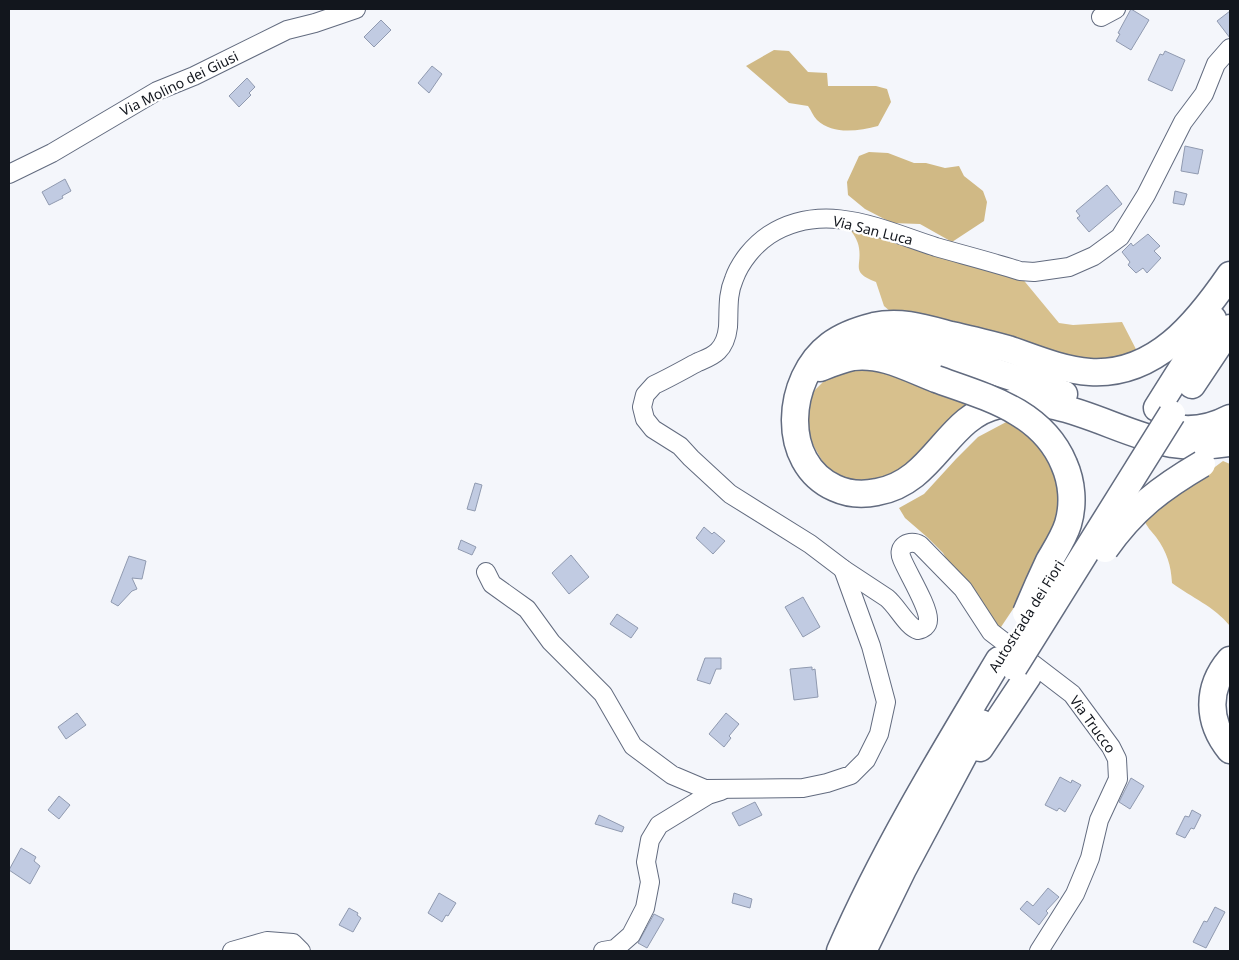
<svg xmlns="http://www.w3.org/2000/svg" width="1239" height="960" font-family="'Noto Sans',sans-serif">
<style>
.green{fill:#d7c08d}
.forest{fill:#d0b985}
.building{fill:#c1cbe2;stroke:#909ab0}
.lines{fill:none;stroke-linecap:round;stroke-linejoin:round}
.minor-casing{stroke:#626b7f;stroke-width:20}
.highway-casing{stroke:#626b7f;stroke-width:29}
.minor{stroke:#fff;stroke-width:18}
.highway{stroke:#fff;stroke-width:26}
.highway-bridge-casing{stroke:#626b7f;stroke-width:29;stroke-linecap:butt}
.highway-bridge{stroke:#fff;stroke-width:26}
.labels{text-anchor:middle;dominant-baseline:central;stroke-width:4.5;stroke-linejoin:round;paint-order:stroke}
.street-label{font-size:14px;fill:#12161d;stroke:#fff}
</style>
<rect width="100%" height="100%" fill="#f4f6fb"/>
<!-- green -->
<g class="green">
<path d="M848 227 1021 277 1059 323 1073 325 1122 322 1139 355 1089 362 891 312 884 306 876 282C850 272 862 267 859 248 858 240 853 233 848 227Z"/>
<path d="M874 365 975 406 895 480 847 482 825 466 812 443 808 430V403L814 391 823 382 841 371Z"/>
<path d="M1223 461 1230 464V626C1214 606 1192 598 1172 583 1171 565 1167 552 1156 537 1151 531 1147 527 1144 520Z"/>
</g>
<!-- forest -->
<g class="forest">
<path d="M774 50 789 51 808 72 827 73 828 86H876L887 89 891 102 878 126C858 131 833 135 817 120 813 116 811 110 808 106L789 103 746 66Z"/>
<path d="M869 152 888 153 914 163H926L945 168 959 166 964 176 983 191 987 202 984 221 952 242 920 224 892 223 865 209 848 195 847 182 859 156Z"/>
<path d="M1010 420 1022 427 1057 469 1061 523 1029 585 1001 627 998 629 990 620 978 595 970 584 950 565 943 553 927 537 905 518 899 508 924 494 956 459 978 437Z"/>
</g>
<!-- building -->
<g class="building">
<path d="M1131 9 1149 20 1131 50 1116 41 1120 34 1118 33Z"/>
<path d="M1230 11V38L1217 21Z"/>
<path d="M381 20 391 30 374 47 364 37Z"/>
<path d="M1165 51 1185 60 1172 91 1148 80 1160 54 1163 55Z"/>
<path d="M432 66 442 74 429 93 418 83Z"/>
<path d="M247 78 255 87 249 93 251 95 239 107 229 96Z"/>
<path d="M1185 146 1203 150 1198 174 1181 171Z"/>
<path d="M65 179 71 191 62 196 63 198 49 205 42 192Z"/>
<path d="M1107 185 1122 204 1089 232 1077 218 1080 216 1076 211Z"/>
<path d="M1175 191 1187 194 1184 205 1173 203Z"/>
<path d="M1148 234 1160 246 1154 251 1161 258 1147 273 1143 268 1136 273 1128 265 1130 262 1122 252 1131 243 1133 246Z"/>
<path d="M475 483 482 485 475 511 467 509Z"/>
<path d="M704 527 712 534 714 532 725 541 713 554 696 538Z"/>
<path d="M461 540 476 547 472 555 458 549Z"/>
<path d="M571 555 589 577 569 594 552 573Z"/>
<path d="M129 556 146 561 142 579 132 578 137 589 132 591 118 606 111 602Z"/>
<path d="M803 597 820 627 803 637 785 607Z"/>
<path d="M617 614 638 628 631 638 610 624Z"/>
<path d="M705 658H721V669H716L710 684 697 680Z"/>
<path d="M812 667V670L815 669 818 697 794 700 790 669Z"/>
<path d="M77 713 86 725 66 739 58 727Z"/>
<path d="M726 713 739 724 729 736 731 738 724 747 709 734Z"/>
<path d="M1060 777 1071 783 1072 780 1081 785 1065 812 1059 808 1057 811 1045 805Z"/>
<path d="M1131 778 1144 786 1130 809 1119 802Z"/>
<path d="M59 796 70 805 59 819 48 810Z"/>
<path d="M755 802 762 815 739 826 732 813Z"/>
<path d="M1192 810 1201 815 1194 829 1191 828 1185 838 1176 834 1185 816 1189 817Z"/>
<path d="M599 815 624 827 622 832 595 824Z"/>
<path d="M21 848 36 857 34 861 40 866 30 884 9 870Z"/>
<path d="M1048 888 1059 897 1046 911 1048 913 1039 925 1020 909 1027 901 1033 906Z"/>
<path d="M439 893 456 903 448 916 446 915 442 922 428 913Z"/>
<path d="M734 893 752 899 750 908 732 903Z"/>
<path d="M1215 907 1225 912 1206 948 1193 942 1204 921 1207 922Z"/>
<path d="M349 908 358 913 357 915 361 918 353 932 339 925Z"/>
<path d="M654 914 664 919 647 948 638 943Z"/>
</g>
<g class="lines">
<defs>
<g id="minor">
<path d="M1101 17 1116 9"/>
<path d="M9 174 52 153 157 91 194 76 287 30 315 23 356 9"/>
<path d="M486 572 492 584 527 609 551 642 603 694 633 746 672 775 705 789 803 788 827 783 851 775 866 760 879 734 886 702 871 646 843 569"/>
<path d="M232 951 267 941 293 943 301 951"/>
<path d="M603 951 615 949 631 935 645 908 650 882 646 862 650 840 659 825 708 795 721 791"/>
<path d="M1039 951 1075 894 1090 858 1099 820 1118 779 1117 759 1111 747 1072 694 991 632 963 589 920 545C910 539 896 546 902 559 907 572 929 607 928 620 928 626 923 629 918 630 907 627 897 606 887 598L843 569 810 544 730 494 691 458 680 446 653 429 645 419 642 407 645 395 654 385C669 378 683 370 698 362 705 359 712 357 718 351 724 345 727 336 728 327 729 310 727 295 734 279 740 262 754 245 769 235 824 200 880 229 936 247 964 255 992 262 1020 271L1034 272 1069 267 1094 256 1120 237 1146 195 1183 122 1204 94 1216 64 1230 48"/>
</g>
<g id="highway">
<path d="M1230 275C1197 323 1155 376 1090 372 1062 370 1034 358 1008 349 989 344 970 339 951 335 925 328 901 320 874 326 858 330 843 335 830 345 786 378 779 463 835 488 848 494 863 495 877 492 935 482 946 416 999 405 1060 392 1114 433 1172 444 1192 447 1211 446 1230 443"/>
<path d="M869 340 892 339 904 342 1064 394"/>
<path d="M820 368C830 364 842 359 853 357 882 353 910 369 936 379"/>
<path d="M1192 385 1230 328"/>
<path d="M1157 408 1213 319"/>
<path d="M1170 427C1191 432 1211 428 1230 418"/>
<path d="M1230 660C1206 688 1207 722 1230 750"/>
<path d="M980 748 1028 676"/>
<path d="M840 951C884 850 942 755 999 660"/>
<path d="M863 951 903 869 981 723"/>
</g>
</defs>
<!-- minor casing -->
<use href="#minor" class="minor-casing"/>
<!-- highway casing -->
<use href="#highway" class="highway-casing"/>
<!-- minor -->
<use href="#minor" class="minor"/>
<!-- highway -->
<use href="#highway" class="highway"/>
<defs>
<g id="highway-bridge">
<path d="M936 379C986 397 1042 411 1064 464 1072 482 1074 504 1068 524 1064 537 1056 549 1049 561 1041 578 1033 596 1026 613"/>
<path d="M1105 549C1133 509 1161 488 1202 464"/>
<path d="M1014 667 1172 414"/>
</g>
</defs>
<!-- highway-bridge casing -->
<use href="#highway-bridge" class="highway-bridge-casing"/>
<!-- highway-bridge -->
<use href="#highway-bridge" class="highway-bridge"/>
</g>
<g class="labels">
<!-- street labels -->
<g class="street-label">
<text transform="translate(179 83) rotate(-26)">Via Molino dei Giusi</text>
<text transform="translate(873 230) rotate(14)">Via San Luca</text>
<text transform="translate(1026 616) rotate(-58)">Autostrada dei Fiori</text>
<text transform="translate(1093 724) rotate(54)">Via Trucco</text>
</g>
</g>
<!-- border -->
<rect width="1239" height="960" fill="none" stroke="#12161d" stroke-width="20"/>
</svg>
